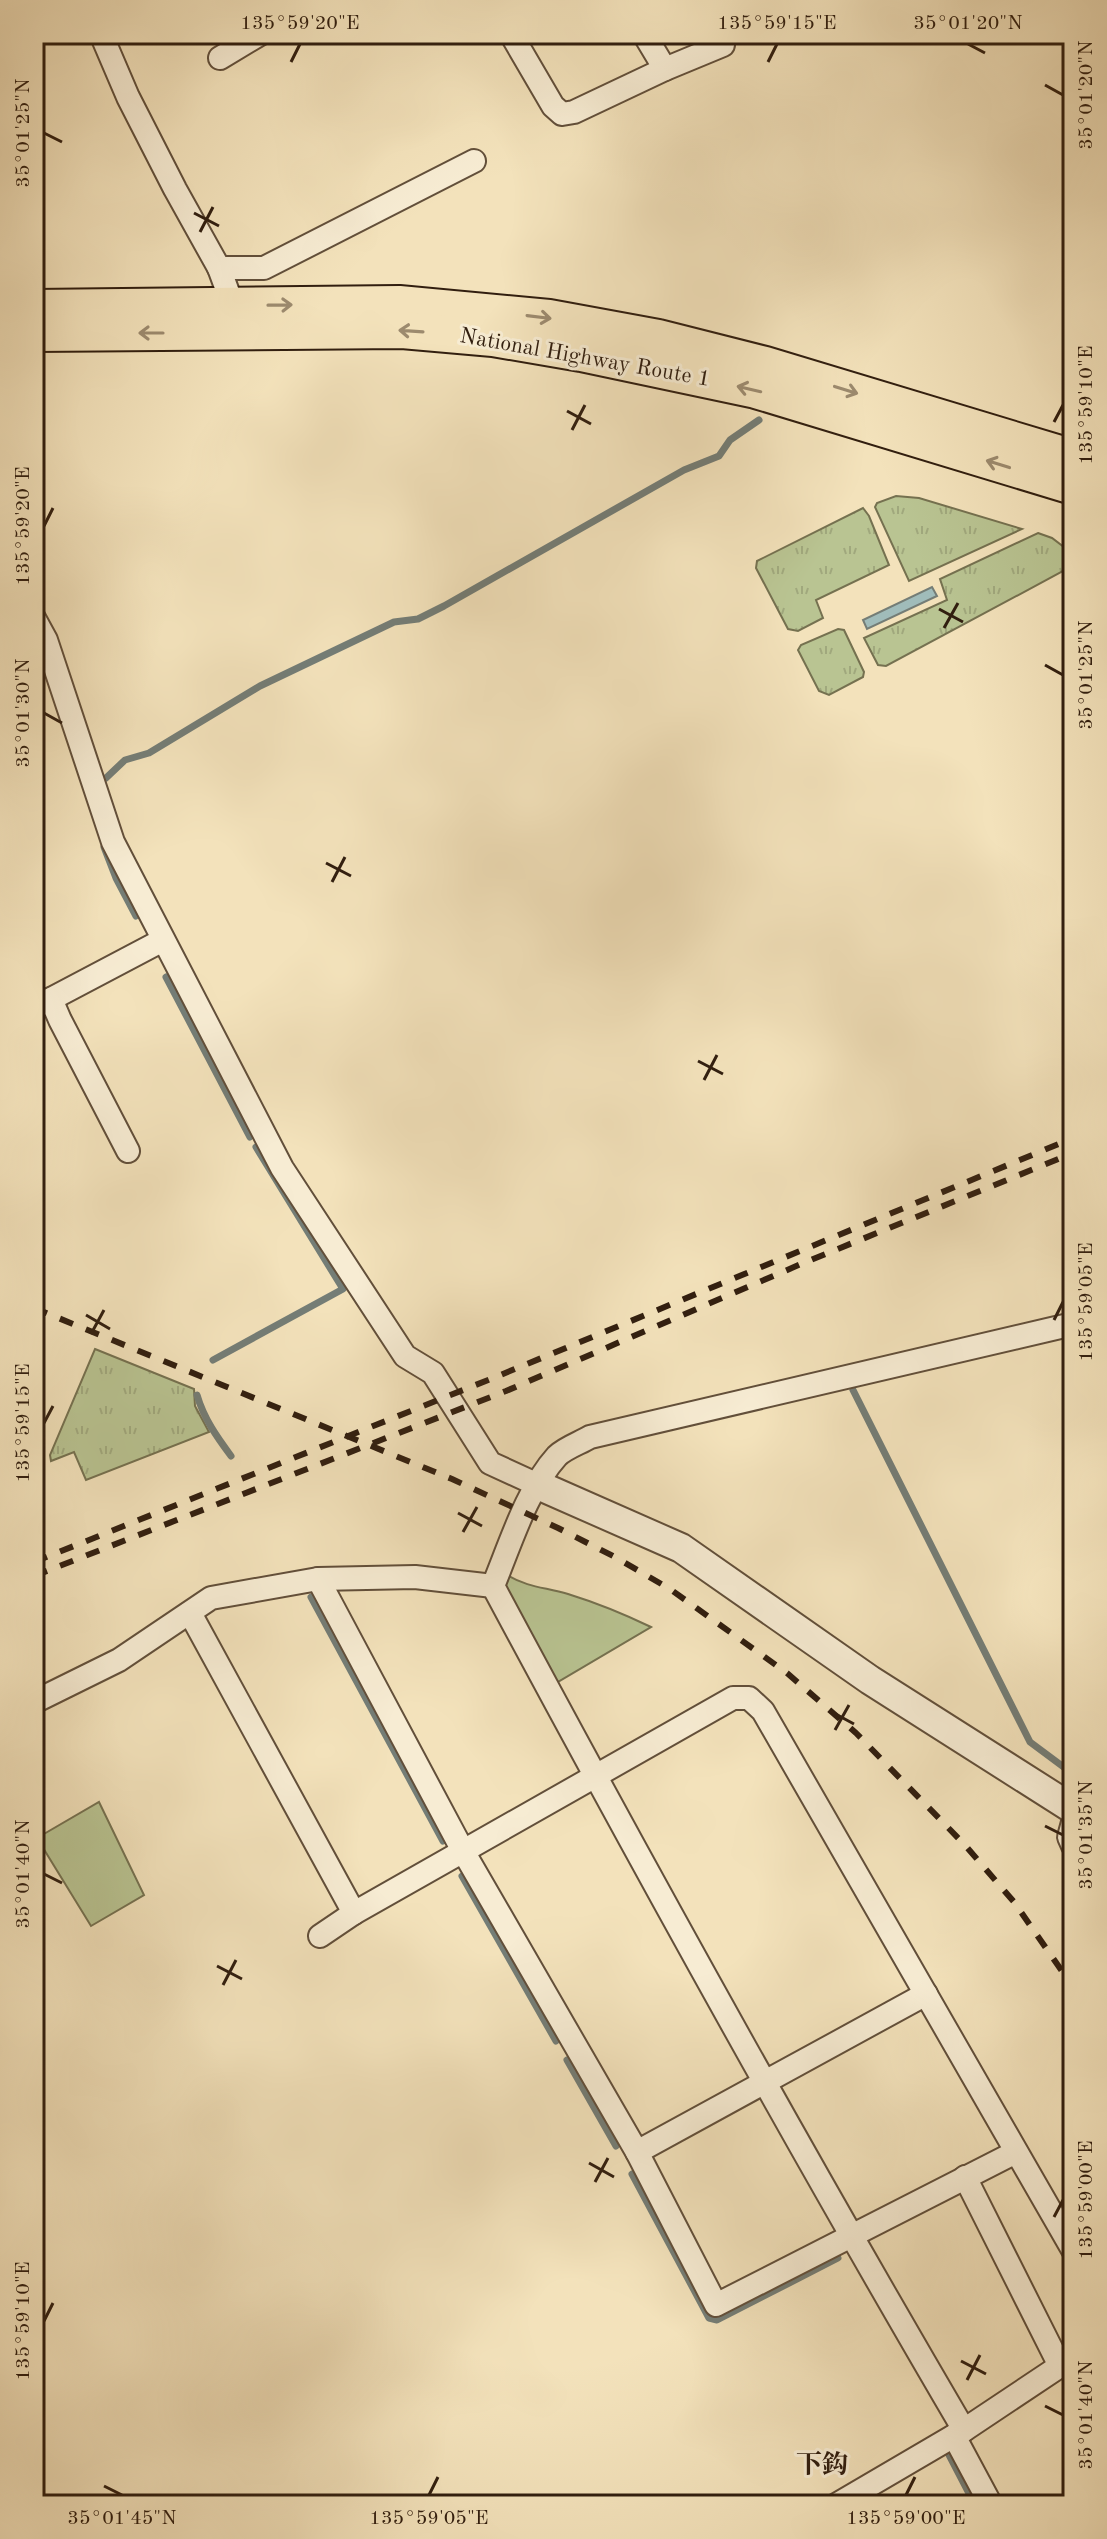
<svg xmlns="http://www.w3.org/2000/svg" width="1107" height="2539" font-family="'Old Standard TT','Noto Serif JP',serif">
<style>
.grass{fill:url(#grass-tufts);stroke:#757150;stroke-width:2}
.green{fill:#b9c492;stroke:#757150;stroke-width:2}
.water{fill:#a0bcba;stroke:#747d76;stroke-width:2}
.lines{fill:none;stroke-linecap:round;stroke-linejoin:round}
.stream{stroke:#747d76;stroke-width:7}
.minor-casing{stroke:#624f3a;stroke-width:26}
.tertiary-casing{stroke:#624f3a;stroke-width:32}
.trunk-casing{stroke:#311e0f;stroke-width:40}
.minor{stroke:#f7ecd3;stroke-width:22}
.tertiary{stroke:#f7ecd3;stroke-width:28}
.trunk{stroke:#f3e2bb;stroke-width:36}
.rail{stroke:#311e0f;stroke-width:6;stroke-dasharray:14 14;stroke-linecap:butt}
.oneway{stroke:#9c8a6e}
.ticks{fill:none;stroke:#311e0f;stroke-width:3}
.labels{text-anchor:middle;dominant-baseline:central;stroke-width:6;stroke-linejoin:round;paint-order:stroke}
.street-label{font-size:22px;fill:#311e0f;stroke:#f7ecd3}
.quarter-label{font-size:26px;font-weight:bold;fill:#311e0f;stroke:#f7ecd3}
.neatline{fill:none;stroke:#311e0f;stroke-width:3}
.ticks-label{font-size:20px;text-anchor:middle;fill:#311e0f}
</style>
<defs>
<pattern id="grass-tufts" width="24" height="20" patternUnits="userSpaceOnUse" patternTransform="scale(2)"><rect width="24" height="20" fill="#b9c492"/><path d="M3 7l-1-3M5 7V3M7 7l1-3M15 17l-1-3M17 17v-4M19 17l1-3" fill="none" stroke="#a0a87d"/></pattern>
</defs>
<rect width="100%" height="100%" fill="#f3e2bb"/>
<filter id="stains"><feTurbulence type="fractalNoise" baseFrequency=".0025" numOctaves="4"/><feColorMatrix values="0 0 0 0 .2 0 0 0 0 .09 0 0 0 0 .02 0 0 0 .5 -.17"/></filter>
<radialGradient id="worn" r=".72"><stop offset=".6" stop-color="#630" stop-opacity="0"/><stop offset="1" stop-color="#630" stop-opacity=".3"/></radialGradient>
<!-- grass -->
<g class="grass">
<path d="M896 496 919 498 1022 529 909 581 875 507 877 503Z"/>
<path d="M863 508 869 516 889 565 816 600 823 618 798 631 788 629 756 568 757 561Z"/>
<path d="M1038 533 1052 538 1073 554V563L1065 570 886 666 878 665 864 638 947 600 940 579Z"/>
<path d="M838 629 844 630 864 672 863 677 829 695 819 691 798 650 801 645Z"/>
<path d="M95 1349 194 1389 195 1406 209 1432 86 1480 74 1452 51 1461 50 1455Z"/>
</g>
<!-- green -->
<g class="green">
<path d="M507 1575C529 1588 545 1587 568 1594 597 1603 624 1614 651 1627L556 1683 505 1593 504 1581Z"/>
<path d="M99 1802 144 1895 91 1926 37 1838Z"/>
</g>
<!-- water -->
<path class="water" d="M932 587 937 596 867 629 863 620Z"/>
<g class="lines">
<!-- stream -->
<g class="stream">
<path d="M106 778 125 760 149 753 260 686 394 622 418 619 444 606 684 470 719 456 730 440 759 420"/>
<path d="M104 847 116 878 136 916"/>
<path d="M166 977 250 1137"/>
<path d="M213 1360 343 1289 256 1147"/>
<path d="M853 1390 1030 1742 1073 1774"/>
<path d="M197 1395C204 1419 217 1437 231 1456"/>
<path d="M311 1597 443 1841"/>
<path d="M462 1876 556 2041"/>
<path d="M567 2060 616 2146"/>
<path d="M632 2174 709 2318 717 2320 838 2258"/>
<path d="M949 2455 975 2505"/>
</g>
<defs>
<g id="minor">
<path d="M101 34 128 97 175 189 219 268 236 314"/>
<path d="M511 34 553 106 562 114 574 112 665 69 644 34"/>
<path d="M220 58 260 34"/>
<path d="M665 69 723 45"/>
<path d="M219 268H264L474 161"/>
<path d="M34 618 46 640 113 842 282 1168 405 1356 433 1373 490 1463 538 1485"/>
<path d="M51 999 60 1020 128 1151"/>
<path d="M34 1008 163 940"/>
<path d="M318 1579 463 1851 637 2152 716 2305 1016 2152"/>
<path d="M190 1613 354 1913"/>
<path d="M34 1702 119 1660 211 1598 318 1579 415 1577 493 1586"/>
<path d="M1073 1822 1069 1837 1073 1846"/>
<path d="M320 1936 354 1913 733 1698H749L763 1711 1073 2250"/>
<path d="M637 2152 926 1994"/>
<path d="M965 2177 1060 2366"/>
<path d="M964 2430 1072 2358"/>
<path d="M954 2436 991 2505"/>
<path d="M836 2505 964 2430C801 2152 645 1870 493 1586 510 1545 527 1489 557 1456 565 1448 580 1443 590 1437L1073 1324"/>
</g>
<path id="tertiary" d="M538 1485 681 1548 870 1680 1073 1809"/>
<g id="trunk">
<path d="M34 308 399 304 549 318 658 338 765 365 1073 458"/>
<path d="M34 333 402 330 493 338 581 353 756 390 1073 486"/>
</g>
</defs>
<!-- minor casing -->
<use href="#minor" class="minor-casing"/>
<!-- tertiary casing -->
<use href="#tertiary" class="tertiary-casing"/>
<!-- trunk casing -->
<use href="#trunk" class="trunk-casing"/>
<!-- minor -->
<use href="#minor" class="minor"/>
<!-- tertiary -->
<use href="#tertiary" class="tertiary"/>
<!-- trunk -->
<use href="#trunk" class="trunk"/>
<!-- rail -->
<g class="rail">
<path d="M34 1308 452 1479 558 1528 613 1556 670 1589 787 1673 856 1733 964 1844 1014 1902 1073 1987"/>
<path d="M34 1562 498 1376 1073 1138"/>
<path d="M34 1576 506 1391 801 1264 1073 1153"/>
</g>
</g>
<!-- one-way arrows -->
<defs><path id="oneway-shaft" d="M-6 0H5M1.5-3L5.5 0L1.5 3" fill="none" stroke-width="1.6" stroke-linecap="round" stroke-linejoin="round" transform="scale(2)"/></defs>
<g class="oneway">
<use href="#oneway-shaft" transform="translate(280 305) rotate(-1)"/>
<use href="#oneway-shaft" transform="translate(539 317) rotate(7)"/>
<use href="#oneway-shaft" transform="translate(411 331) rotate(-176)"/>
<use href="#oneway-shaft" transform="translate(151 333) rotate(180)"/>
<use href="#oneway-shaft" transform="translate(749 389) rotate(-167)"/>
<use href="#oneway-shaft" transform="translate(846 390) rotate(17)"/>
<use href="#oneway-shaft" transform="translate(998 464) rotate(-163)"/>
</g>
<!-- ticks -->
<path class="ticks" d="M968 44 985 53M291 62 300 44M768 62 777 44M1045 85 1063 95M44 133 62 142M194 213 219 226M200 232 213 207M567 411 591 424M1054 422 1063 405M572 430 585 405M44 526 53 508M939 609 963 622M944 628 958 603M1045 665 1063 675M44 713 62 723M326 863 351 876M332 882 345 857M698 1061 723 1074M704 1080 717 1055M86 1315 110 1329M1054 1320 1063 1302M91 1334 104 1310M44 1423 53 1406M458 1513 482 1526M463 1532 477 1507M830 1711 854 1724M835 1730 849 1705M1045 1826 1063 1835M44 1874 62 1883M217 1966 242 1979M223 1985 236 1960M589 2163 614 2177M595 2182 608 2158M1054 2217 1063 2200M44 2321 53 2303M961 2361 986 2374M967 2380 980 2355M1045 2406 1063 2415M104 2486 122 2495M429 2495 438 2477M906 2495 915 2477"/>
<g class="labels">
<!-- street labels -->
<g class="street-label">
<text transform="translate(585 358) rotate(10)">National Highway Route 1</text>
</g>
<!-- quarter labels -->
<g class="quarter-label">
<text x="822" y="2466">下鈎</text>
</g>
</g>
<!-- margin -->
<rect width="1107" height="2539" fill="none" stroke="#f3e2bb" stroke-width="88"/>
<rect x="44" y="44" width="1019" height="2451" class="neatline"/>
<g class="ticks-label">
<text x="300" y="29">135°59'20"E</text>
<text x="777" y="29">135°59'15"E</text>
<text x="968" y="29">35°01'20"N</text>
<text transform="translate(1085 95) rotate(-90)" y="7">35°01'20"N</text>
<text transform="translate(22 133) rotate(-90)" y="7">35°01'25"N</text>
<text transform="translate(1085 405) rotate(-90)" y="7">135°59'10"E</text>
<text transform="translate(22 526) rotate(-90)" y="7">135°59'20"E</text>
<text transform="translate(1085 675) rotate(-90)" y="7">35°01'25"N</text>
<text transform="translate(22 713) rotate(-90)" y="7">35°01'30"N</text>
<text transform="translate(1085 1302) rotate(-90)" y="7">135°59'05"E</text>
<text transform="translate(22 1423) rotate(-90)" y="7">135°59'15"E</text>
<text transform="translate(1085 1835) rotate(-90)" y="7">35°01'35"N</text>
<text transform="translate(22 1874) rotate(-90)" y="7">35°01'40"N</text>
<text transform="translate(1085 2200) rotate(-90)" y="7">135°59'00"E</text>
<text transform="translate(22 2321) rotate(-90)" y="7">135°59'10"E</text>
<text transform="translate(1085 2415) rotate(-90)" y="7">35°01'40"N</text>
<text x="122" y="2524">35°01'45"N</text>
<text x="429" y="2524">135°59'05"E</text>
<text x="906" y="2524">135°59'00"E</text>
</g>
<rect width="100%" height="100%" filter="url(#stains)"/>
<rect width="100%" height="100%" fill="url(#worn)"/>
</svg>
